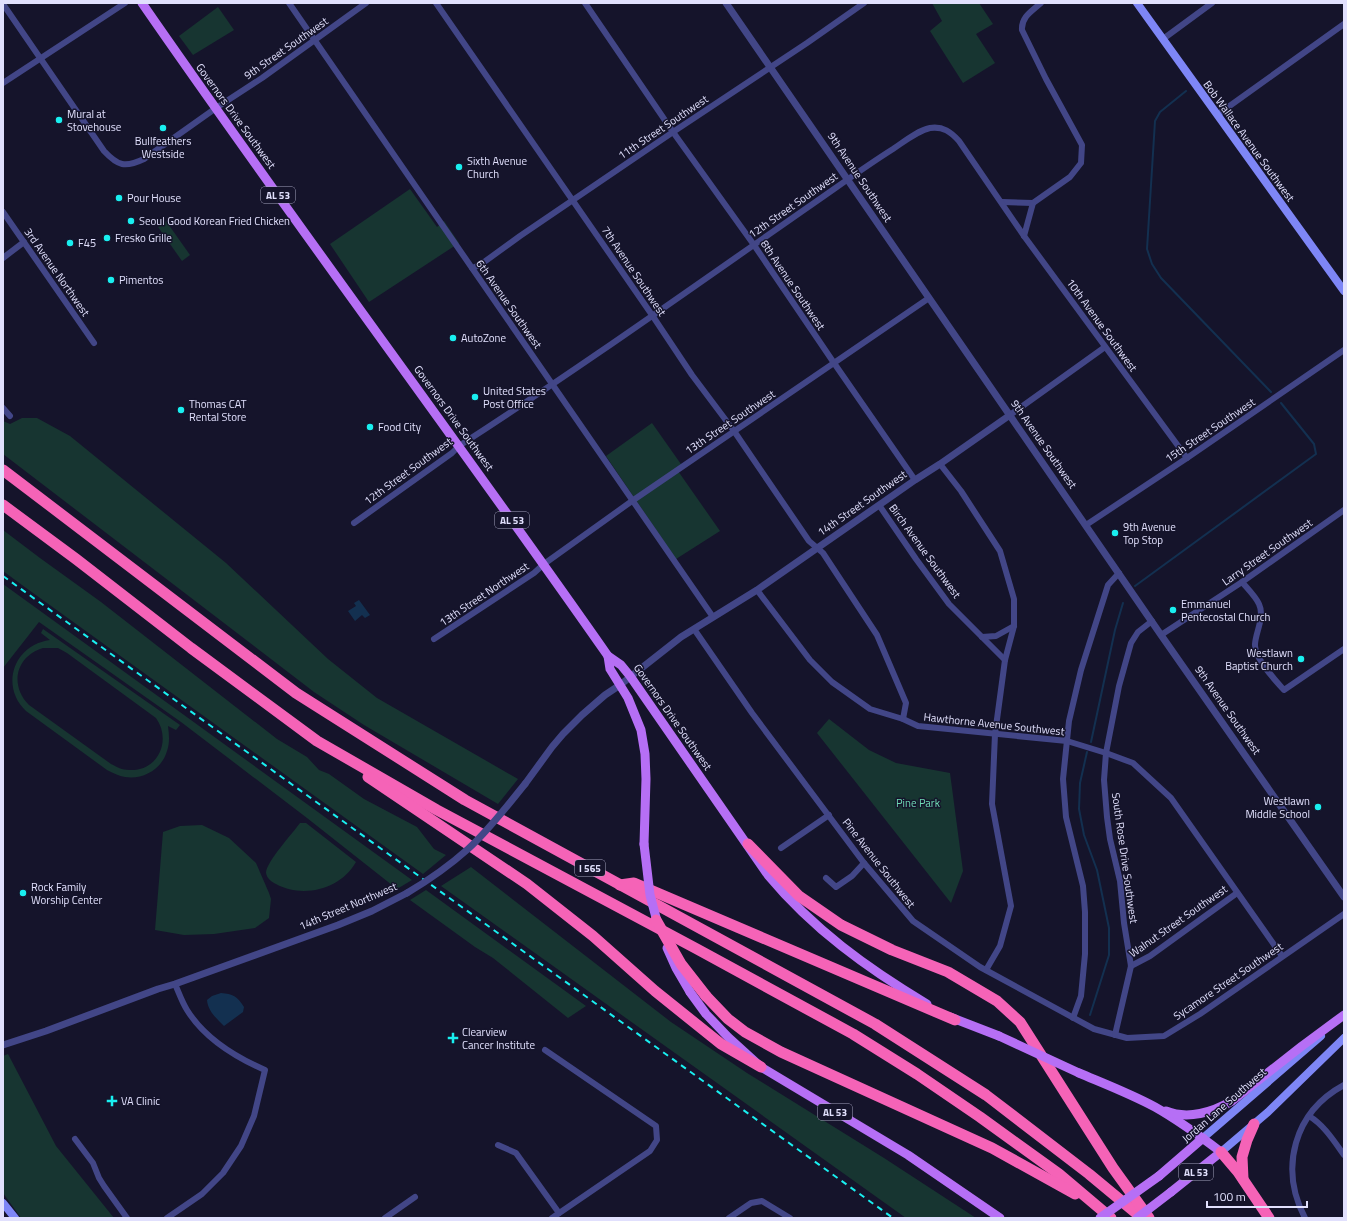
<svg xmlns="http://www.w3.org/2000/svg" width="1347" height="1221" font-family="'Titillium Web',sans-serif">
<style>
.green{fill:#173531;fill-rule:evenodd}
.water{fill:#133050}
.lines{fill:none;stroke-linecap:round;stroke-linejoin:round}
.stream{stroke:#133050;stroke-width:2}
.minor{stroke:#424687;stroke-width:6}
.tertiary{stroke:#424687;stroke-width:7}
.secondary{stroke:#7e86f6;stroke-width:8}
.primary{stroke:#b66ff5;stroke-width:9}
.motorway{stroke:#f563b7;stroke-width:11}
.rail{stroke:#19eff0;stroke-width:2;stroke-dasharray:6 5;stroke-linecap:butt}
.tertiary-bridge{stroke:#424687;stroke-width:7}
.primary-bridge{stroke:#b66ff5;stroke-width:9}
.motorway-bridge{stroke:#f563b7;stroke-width:11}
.poi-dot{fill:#19eff0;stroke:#15142b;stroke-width:1.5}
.labels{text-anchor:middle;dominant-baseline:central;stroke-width:3;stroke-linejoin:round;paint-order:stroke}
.shield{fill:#15142b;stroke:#a4a3be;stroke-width:1}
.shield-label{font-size:10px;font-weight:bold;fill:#e1e0fd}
.street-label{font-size:11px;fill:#e1e0fd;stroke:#15142b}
.poi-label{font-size:11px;fill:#e1e0fd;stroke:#15142b;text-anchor:start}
.park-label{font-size:11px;fill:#6fdab5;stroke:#15142b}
</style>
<rect width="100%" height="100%" fill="#15142b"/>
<!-- green -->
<g class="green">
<path d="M932 3H979L993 24 976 34 995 63 963 83 930 31 942 21Z"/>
<path d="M218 7 234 30 193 55 179 36Z"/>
<path d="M410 189 437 227 444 221 459 243 369 302 330 244Z"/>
<path d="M166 221 190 255 182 261 158 227Z"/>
<path d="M22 418H37L70 436 226 563 328 659 377 698 518 779 498 804 364 725 314 692 3 454V421L10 424Z"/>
<path d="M652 423 683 467 678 471 720 531 676 559 606 456Z"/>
<path d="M3 530 40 558 101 602 277 739 307 757 319 770 329 774 364 799 417 827 434 849 446 855 423 874 22 585 3 571Z"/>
<path d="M3 584 412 880 397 889 307 818 181 722 39 622 3 668Z"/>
<path d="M43 629 180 725 176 730 168 726C169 734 170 743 167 751 162 769 143 780 125 777 119 776 113 773 107 770L26 711C0 687 13 645 50 640L41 633ZM43 648H58L67 653 156 718C172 740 158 772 129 770 122 770 117 767 111 764L29 705C9 685 16 656 43 648Z"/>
<path d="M829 719 869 750 896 763 950 773 963 871 951 903 817 733Z"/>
<path d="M300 823H306L356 862C341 889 303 899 276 884 272 882 267 879 266 873 266 862 293 833 300 823Z"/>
<path d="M202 825 229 838 256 863 269 893 271 899 269 918 255 928 214 934 184 935 155 930 163 832 180 826Z"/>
<path d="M471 867 671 1022 747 1073 884 1158 976 1218H906L441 886Z"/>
<path d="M426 890 586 1006 568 1018 493 958 475 947 410 900Z"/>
<path d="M8 1054 56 1146 114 1218H21L3 1193V1056Z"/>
</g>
<!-- water -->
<g class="water">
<path d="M359 600 370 615 365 618 362 615 355 621 348 611 356 606 354 603Z"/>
<path d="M221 993C233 994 237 996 244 1007L243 1012 224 1026C216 1018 208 1011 207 1000L212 996Z"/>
</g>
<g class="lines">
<!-- stream -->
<g class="stream">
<path d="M1186 91 1160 112 1155 121 1147 249 1152 264 1161 278 1271 392"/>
<path d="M1135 586 1316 454 1314 444 1281 403"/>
<path d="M1091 742 1115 630 1123 603"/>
<path d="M1087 752 1080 783 1079 809 1084 835 1097 870 1109 928V955L1090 1015"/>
</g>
<!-- minor -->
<g class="minor">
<path d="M289 3C431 207 571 413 713 617"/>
<path d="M436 3 652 315 692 375 734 431 809 541 823 553 877 635 906 703 903 719"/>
<path d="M585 3 673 132 754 245 834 363 915 480"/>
<path d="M3 4 104 151C118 166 125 168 144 159L216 108 262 78 366 3"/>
<path d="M1163 39 1212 3"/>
<path d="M3 83 125 3"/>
<path d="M1217 115 1344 24"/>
<path d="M1002 202 1033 203 1070 177 1081 163 1082 145 1046 79 1022 30C1021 17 1032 11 1041 3"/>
<path d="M3 212 94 343"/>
<path d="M1024 236 1033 203"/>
<path d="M3 258 24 242"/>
<path d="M472 268 480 265 520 236 673 132 807 43 864 3"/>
<path d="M3 408 10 416"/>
<path d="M1010 415 1105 347"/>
<path d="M940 464 961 491 1000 551 1014 599V626L1005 660 995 734 992 804 1011 906 1000 946 986 970"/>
<path d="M879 505 916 559 949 604 1005 660"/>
<path d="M354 523 452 453 459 446C580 368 696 285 814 203 840 185 866 166 893 149 905 141 917 131 930 128 943 126 951 132 959 141L1024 236 1187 458"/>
<path d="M1086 525 1187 458 1344 350"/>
<path d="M1242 582C1247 588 1256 597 1259 604 1265 617 1256 631 1255 644 1254 658 1275 680 1284 690L1344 649"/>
<path d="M757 590 810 660 832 682 870 709 903 719 918 726 1067 741 1106 753 1133 763 1171 798 1282 956"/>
<path d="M694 629 752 713 864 863 913 921 980 967 1094 1029 1127 1038 1164 1036 1200 1014 1344 914"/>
<path d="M1161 635 1242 582 1344 510"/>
<path d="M982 637 996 636 1014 626"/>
<path d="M434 639 534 573 544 564 632 501 929 298"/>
<path d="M781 848 829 815"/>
<path d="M826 878 836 887 852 876 864 863"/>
<path d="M1131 966 1150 956 1237 893"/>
<path d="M1073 1018 1081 996 1085 954V912L1083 886 1066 817 1063 779 1069 721 1081 670 1108 585 1119 573"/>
<path d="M1115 1035 1131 966 1124 923 1120 881 1110 839 1107 817 1104 780 1106 753 1119 686 1131 643 1138 632 1152 621"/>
<path d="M545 1050 656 1126 657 1140 650 1151 552 1218"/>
<path d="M1309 1116C1324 1125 1334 1141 1344 1155"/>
<path d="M75 1139 93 1163 99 1178 104 1186 127 1218"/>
<path d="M498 1145 516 1153 559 1213"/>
<path d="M167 1218 202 1194 223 1173 241 1146 254 1116 265 1070C235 1057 205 1039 187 1010 182 1002 179 993 175 984"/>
<path d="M385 1218 415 1197"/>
<path d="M729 1218 751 1203 762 1201 790 1218"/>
<path d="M1305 1218C1279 1168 1294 1112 1344 1085"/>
</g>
<!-- tertiary -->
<g class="tertiary">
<path d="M726 3 1161 635 1344 897"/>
<path d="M525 784 552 747 563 734 582 715 605 695 620 685 681 637 757 590 915 480 940 464 1010 415"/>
<path d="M3 1045 46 1031 158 989 175 984 338 925 372 911 407 893"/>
</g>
<!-- secondary -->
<g class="secondary">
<path d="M1137 3 1344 291"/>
<path d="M1203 1138 1321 1036"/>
<path d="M1221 1152 1268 1112 1344 1038"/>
<path d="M3 1203 15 1218"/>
</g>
<!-- primary -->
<g class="primary">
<path d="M142 3C294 223 455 437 608 656L621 665 630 676 768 875C813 929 867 968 927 1004"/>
<path d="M608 656 610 669 628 698 641 730 645 754 646 779 644 844"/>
<path d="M690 992 706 1014 728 1037 761 1067 908 1155 1000 1218"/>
<path d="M950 1017 999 1036"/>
<path d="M1079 1073C1105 1084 1131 1094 1155 1107 1178 1120 1200 1136 1221 1152L1171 1192"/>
<path d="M1166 1111C1188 1120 1213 1112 1232 1101L1302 1046 1344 1015"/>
<path d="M1159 1176 1203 1138"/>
</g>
<!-- motorway -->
<g class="motorway">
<path d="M3 470 296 693 465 800 875 1024 986 1095 1089 1174 1142 1218"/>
<path d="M3 505 76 559 191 648 317 741 437 810 697 949 853 1034 917 1074 980 1117 1059 1174 1111 1218"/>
<path d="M368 777 527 884 593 936 655 991 721 1044 761 1067"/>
<path d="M748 844 799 896 841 925 892 950 948 972 997 1001 1020 1022 1113 1168 1149 1218"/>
<path d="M620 885 634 883 955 1020"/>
<path d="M706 996 728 1019 745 1032 781 1052 992 1148 1075 1194"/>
<path d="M1221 1152 1238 1172 1269 1218"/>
<path d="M1243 1179 1242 1157 1247 1140 1254 1124"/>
</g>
<!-- rail -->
<path class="rail" d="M3 576 893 1218"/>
<!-- tertiary-bridge -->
<path class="tertiary-bridge" d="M407 893C429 880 449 866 468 849 489 830 507 806 525 784"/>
<!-- primary-bridge -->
<g class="primary-bridge">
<path d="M644 844 650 895 658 925"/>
<path d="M667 948 676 968 690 992"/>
<path d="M999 1036 1079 1073"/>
<path d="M1100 1218 1159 1176"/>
<path d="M1137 1218 1171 1192"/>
</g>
<!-- motorway-bridge -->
<path class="motorway-bridge" d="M656 920 681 964 706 996"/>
</g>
<!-- markers -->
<g class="poi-dot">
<circle cx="59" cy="120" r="4"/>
<circle cx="163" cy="128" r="4"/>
<circle cx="459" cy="167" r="4"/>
<circle cx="119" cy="198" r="4"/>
<circle cx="131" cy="221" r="4"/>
<circle cx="107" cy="238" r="4"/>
<circle cx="70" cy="243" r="4"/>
<circle cx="111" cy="280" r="4"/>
<circle cx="453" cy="338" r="4"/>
<circle cx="475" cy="397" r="4"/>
<circle cx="181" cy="410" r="4"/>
<circle cx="370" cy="427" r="4"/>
<circle cx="1115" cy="533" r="4"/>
<circle cx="1173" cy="610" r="4"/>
<circle cx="1301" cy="659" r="4"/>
<circle cx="1318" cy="807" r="4"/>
<circle cx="23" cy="893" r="4"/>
<path d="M451 1032h4v4h4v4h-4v4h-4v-4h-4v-4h4z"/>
<path d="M110 1095h4v4h4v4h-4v4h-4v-4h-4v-4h4z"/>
</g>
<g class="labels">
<!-- shield labels -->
<g class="shield">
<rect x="261" y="187" width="34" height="16" rx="3"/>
<rect x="495" y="512" width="34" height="16" rx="3"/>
<rect x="575" y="860" width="30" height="16" rx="3"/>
<rect x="818" y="1104" width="34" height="16" rx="3"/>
<rect x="1179" y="1164" width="34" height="16" rx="3"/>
</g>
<g class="shield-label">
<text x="278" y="195">AL 53</text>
<text x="512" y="520">AL 53</text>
<text x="590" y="868">I 565</text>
<text x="835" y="1112">AL 53</text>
<text x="1196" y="1172">AL 53</text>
</g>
<!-- street labels -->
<g class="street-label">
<text transform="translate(286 48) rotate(-35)">9th Street Southwest</text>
<text transform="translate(236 116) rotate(54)">Governors Drive Southwest</text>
<text transform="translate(663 127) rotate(-34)">11th Street Southwest</text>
<text transform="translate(1249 141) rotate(54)">Bob Wallace Avenue Southwest</text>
<text transform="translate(860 177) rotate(56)">9th Avenue Southwest</text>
<text transform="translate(793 205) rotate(-35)">12th Street Southwest</text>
<text transform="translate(634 271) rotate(56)">7th Avenue Southwest</text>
<text transform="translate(57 272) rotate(55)">3rd Avenue Northwest</text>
<text transform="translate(793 285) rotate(56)">8th Avenue Southwest</text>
<text transform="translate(509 304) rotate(55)">6th Avenue Southwest</text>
<text transform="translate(1102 325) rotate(54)">10th Avenue Southwest</text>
<text transform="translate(454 418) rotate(54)">Governors Drive Southwest</text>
<text transform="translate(730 422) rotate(-34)">13th Street Southwest</text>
<text transform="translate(1210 430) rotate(-34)">15th Street Southwest</text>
<text transform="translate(1044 444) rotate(55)">9th Avenue Southwest</text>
<text transform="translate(408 471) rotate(-36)">12th Street Southwest</text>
<text transform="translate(862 503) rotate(-35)">14th Street Southwest</text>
<text transform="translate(925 551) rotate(54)">Birch Avenue Southwest</text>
<text transform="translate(1267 552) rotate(-35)">Larry Street Southwest</text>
<text transform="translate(484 594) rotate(-34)">13th Street Northwest</text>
<text transform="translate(1228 710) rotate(55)">9th Avenue Southwest</text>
<text transform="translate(673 717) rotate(55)">Governors Drive Southwest</text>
<text transform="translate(994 724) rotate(6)">Hawthorne Avenue Southwest</text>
<text transform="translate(1125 858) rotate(82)">South Rose Drive Southwest</text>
<text transform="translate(879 863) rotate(52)">Pine Avenue Southwest</text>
<text transform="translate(348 906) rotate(-23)">14th Street Northwest</text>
<text transform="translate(1178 921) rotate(-35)">Walnut Street Southwest</text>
<text transform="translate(1228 981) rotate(-34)">Sycamore Street Southwest</text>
<text transform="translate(1224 1105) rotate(-41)">Jordan Lane Southwest</text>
</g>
<!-- poi labels -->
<g class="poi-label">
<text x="67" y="114">Mural at<tspan x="67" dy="13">Stovehouse</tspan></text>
<text x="163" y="141" text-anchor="middle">Bullfeathers<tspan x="163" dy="13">Westside</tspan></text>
<text x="467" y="161">Sixth Avenue<tspan x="467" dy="13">Church</tspan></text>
<text x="127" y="198">Pour House</text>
<text x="139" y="221">Seoul Good Korean Fried Chicken</text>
<text x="115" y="238">Fresko Grille</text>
<text x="78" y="243">F45</text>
<text x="119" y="280">Pimentos</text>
<text x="461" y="338">AutoZone</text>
<text x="483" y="391">United States<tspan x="483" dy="13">Post Office</tspan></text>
<text x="189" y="404">Thomas CAT<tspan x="189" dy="13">Rental Store</tspan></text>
<text x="378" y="427">Food City</text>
<text x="1123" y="527">9th Avenue<tspan x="1123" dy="13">Top Stop</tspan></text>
<text x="1181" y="604">Emmanuel<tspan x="1181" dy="13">Pentecostal Church</tspan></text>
<text x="1293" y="653" text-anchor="end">Westlawn<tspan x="1293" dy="13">Baptist Church</tspan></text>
<text x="1310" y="801" text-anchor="end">Westlawn<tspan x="1310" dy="13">Middle School</tspan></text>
<text x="31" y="887">Rock Family<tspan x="31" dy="13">Worship Center</tspan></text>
<text x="462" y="1032">Clearview<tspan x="462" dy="13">Cancer Institute</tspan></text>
<text x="121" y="1101">VA Clinic</text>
</g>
<!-- park labels -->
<g class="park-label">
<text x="918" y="803">Pine Park</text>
</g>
</g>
<!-- border -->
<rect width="1347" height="1221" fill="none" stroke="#e1e0fd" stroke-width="8"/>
<!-- scale -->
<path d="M1207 1201v6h100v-6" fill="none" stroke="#e1e0fd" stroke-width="2"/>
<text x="1213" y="1201" font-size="12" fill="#e1e0fd" stroke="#15142b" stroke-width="3" paint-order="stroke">100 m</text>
</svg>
